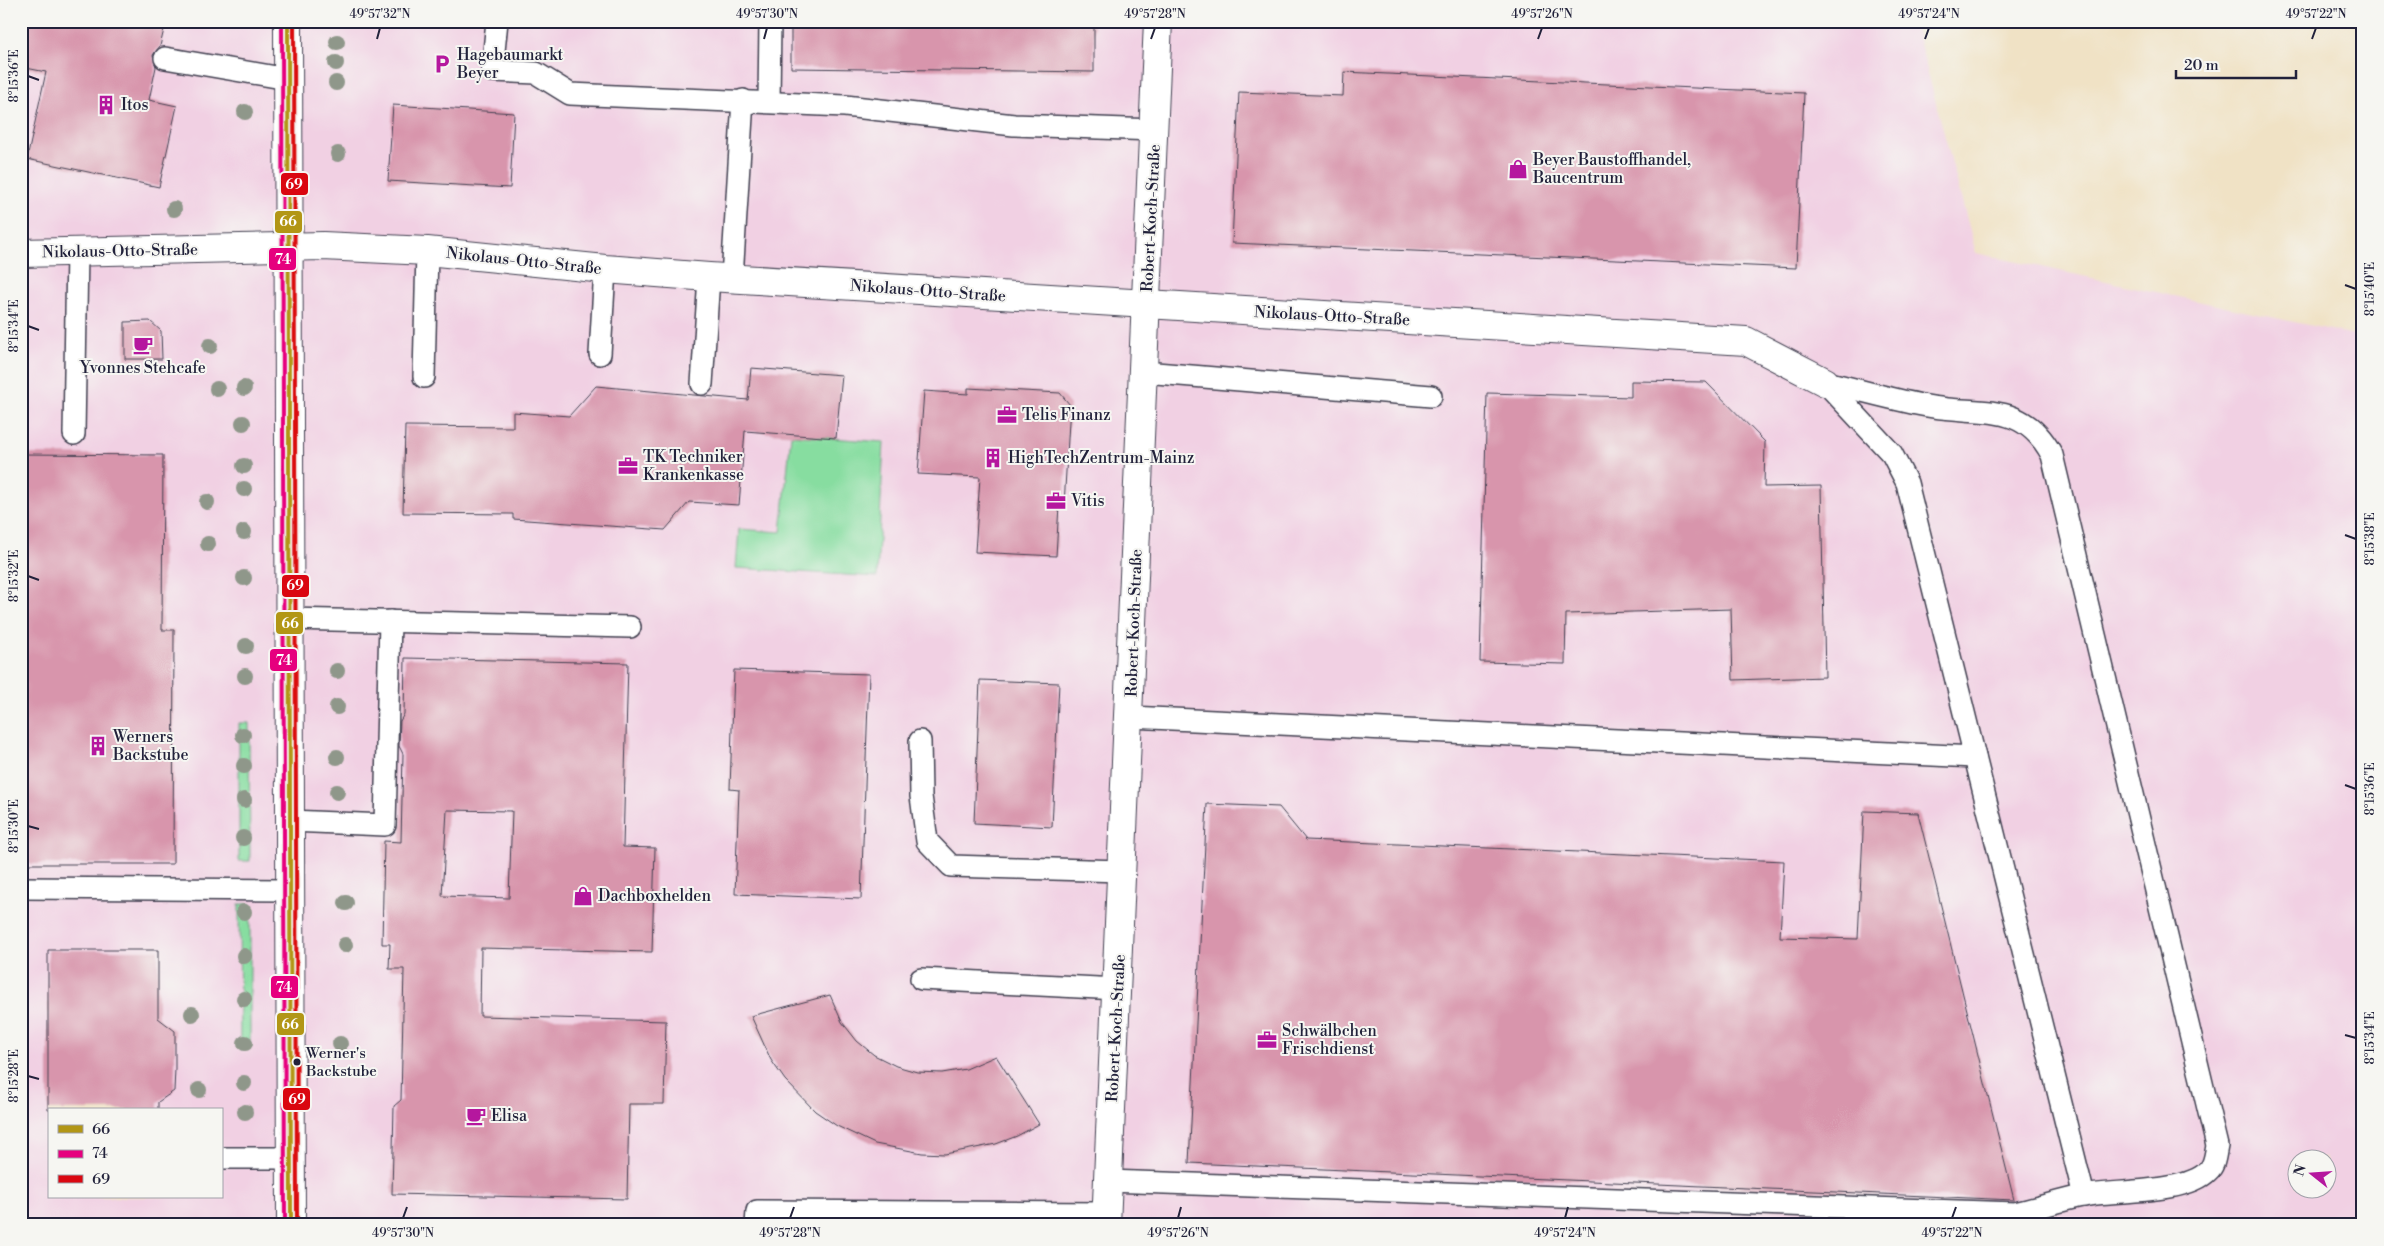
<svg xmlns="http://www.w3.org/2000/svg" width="2384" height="1246" font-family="'Libre Bodoni',serif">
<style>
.built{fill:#f1d0e3;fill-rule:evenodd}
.green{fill:#87dda0;stroke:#54806e}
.building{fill:#d895ac;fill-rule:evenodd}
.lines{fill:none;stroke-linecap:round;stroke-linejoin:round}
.lane-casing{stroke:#413f50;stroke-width:24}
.street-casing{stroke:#413f50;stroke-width:30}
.lane{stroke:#fff;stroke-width:21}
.street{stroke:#fff;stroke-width:28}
.bus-1-casing{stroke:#f6f6f2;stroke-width:8}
.bus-2-casing{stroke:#f6f6f2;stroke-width:8}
.bus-3-casing{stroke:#f6f6f2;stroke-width:8}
.bus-1{stroke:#b29615;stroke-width:4}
.bus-2{stroke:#e6007e;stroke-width:4}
.bus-3{stroke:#da0710;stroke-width:4}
.tree{fill:#8f978a}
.ticks{fill:none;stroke:#22223b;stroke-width:2}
.bus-dot{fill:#22223b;stroke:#f6f6f2;stroke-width:2}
.labels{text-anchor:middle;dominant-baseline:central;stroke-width:4;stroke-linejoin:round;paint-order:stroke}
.bus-label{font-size:15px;fill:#22223b;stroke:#f6f6f2;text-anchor:start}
.poi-label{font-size:16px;fill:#22223b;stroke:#f6f6f2;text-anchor:start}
.street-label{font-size:16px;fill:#22223b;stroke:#f6f6f2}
.line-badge{stroke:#f6f6f2;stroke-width:2}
.badge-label{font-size:14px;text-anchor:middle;font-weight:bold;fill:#fff}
.neatline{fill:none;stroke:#22223b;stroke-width:2}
.ticks-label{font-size:12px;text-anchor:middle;fill:#22223b}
</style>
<rect width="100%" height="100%" fill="#f6f6f2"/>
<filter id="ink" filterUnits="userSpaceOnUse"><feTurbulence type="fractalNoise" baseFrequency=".02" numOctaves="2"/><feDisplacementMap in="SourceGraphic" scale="10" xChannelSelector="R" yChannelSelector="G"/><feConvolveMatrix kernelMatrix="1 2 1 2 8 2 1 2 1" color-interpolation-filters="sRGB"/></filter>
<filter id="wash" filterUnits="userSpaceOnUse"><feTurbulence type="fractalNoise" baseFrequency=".0096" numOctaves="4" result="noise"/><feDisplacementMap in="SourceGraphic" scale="20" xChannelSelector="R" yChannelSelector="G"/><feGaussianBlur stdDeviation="1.12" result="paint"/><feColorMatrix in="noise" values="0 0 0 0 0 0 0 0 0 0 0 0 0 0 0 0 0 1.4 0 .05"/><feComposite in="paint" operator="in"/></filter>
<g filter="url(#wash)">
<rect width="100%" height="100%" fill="#f0e2c5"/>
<!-- built -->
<path class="built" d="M21 21H1914L1976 253 2363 337V1225H21ZM49 1110H221V1197H49ZM2296 1158H2326V1188H2296Z"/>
<!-- green -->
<g class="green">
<path d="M791 435 884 442 877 577 736 568 739 529 781 532Z"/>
<path d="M239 723H249L250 861H239Z"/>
<path d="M239 904H250V1049H240Z"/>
</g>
<g id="blocks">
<!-- building -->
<g class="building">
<path d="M21 21H166L160 46 153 55 156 67 149 100 177 106 159 187 27 159 46 72 21 67Z"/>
<path d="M791 21H1094V72L791 68Z"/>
<path d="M1344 72 1804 93 1796 268 1232 243 1239 92 1343 96Z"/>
<path d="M393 105 514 113 510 188 388 181Z"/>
<path d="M150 321 161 331 162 359H125V322Z"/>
<path d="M751 368 842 375 836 438 745 431 739 505 689 502 665 530 513 519V514L403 513 405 426 513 427V412L569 416 596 386 748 400Z"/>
<path d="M1631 381 1706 382 1765 442 1764 487 1821 486 1825 677 1733 680 1731 609 1566 614 1565 664 1480 662 1487 393 1631 397Z"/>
<path d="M968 388 1060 393 1070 405 1064 505H1059L1056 556 975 552 980 477 918 474 924 391 968 394Z"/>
<path d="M21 454 163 455 162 630H174L173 864H21Z"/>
<path d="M405 658 628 663 623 847 655 848 652 952 481 948 480 1016 666 1021 664 1104H629L627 1199 392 1194 394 1106 401 1100 404 969H389L390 944H382L384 841 401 842 403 754 399 746 400 721 404 714ZM447 810 512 811 509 898 442 896Z"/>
<path d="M734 670 869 674 861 899 735 894 739 790 730 789Z"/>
<path d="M980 680 1059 683 1052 827 974 823Z"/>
<path d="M1207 804 1279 807 1306 840 1784 861 1780 937 1858 939 1864 811 1918 813 2014 1200 1189 1163Z"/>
<path d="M48 950H158V1018L175 1031V1069L174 1091 158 1102V1110H48Z"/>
<path d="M830 995 842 1022 857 1041 874 1055 896 1066 917 1072 942 1073 966 1069 996 1056 1039 1124 1017 1136 996 1144 945 1154 922 1153 875 1144 837 1126 815 1111 785 1080 771 1060 751 1016Z"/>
</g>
</g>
</g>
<g filter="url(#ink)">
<use href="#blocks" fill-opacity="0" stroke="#413f50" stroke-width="1"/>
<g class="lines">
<defs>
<g id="lane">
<path d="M497 21 492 71 536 73 570 94 845 106 1014 125 1155 130"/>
<path d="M165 58 288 79"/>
<path d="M769 102 770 21"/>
<path d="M732 278 743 100"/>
<path d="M600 354 605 269"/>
<path d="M1144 372 1431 396"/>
<path d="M424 377 427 251"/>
<path d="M1825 382 1892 454 1907 483 2084 1196"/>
<path d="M702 384 709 277"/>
<path d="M74 434 77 252"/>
<path d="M289 619 630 627"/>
<path d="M1130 717 1975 757"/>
<path d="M920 741 921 796 927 841 951 866 1122 871"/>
<path d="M290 821 385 825 390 621"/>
<path d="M21 888 290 890"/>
<path d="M921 979 1118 989"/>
<path d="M221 1158H291"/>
<path d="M1108 1181 2015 1213C2037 1208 2059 1201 2082 1196 2114 1190 2186 1194 2208 1171 2215 1165 2215 1155 2217 1146L2052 455C2023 401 1983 415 1933 407 1897 401 1861 390 1825 382"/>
<path d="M756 1225 757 1211 1107 1213"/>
</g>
<g id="street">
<path d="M288 21 291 1225"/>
<path d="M21 253 323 246 427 251 605 269 709 277 1746 341 1825 382"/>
<path d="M1106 1225 1158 21"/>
</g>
</defs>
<!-- lane casing -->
<use href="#lane" class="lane-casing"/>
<!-- street casing -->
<use href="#street" class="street-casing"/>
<!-- lane -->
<use href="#lane" class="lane"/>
<!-- street -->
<use href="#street" class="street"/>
<defs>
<path id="bus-1" d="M288 21 291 1225"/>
<path id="bus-2" d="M282 21 285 1225"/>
<path id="bus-3" d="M294 21 297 1225"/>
</defs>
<!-- bus-1 casing -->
<use href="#bus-1" class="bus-1-casing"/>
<!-- bus-2 casing -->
<use href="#bus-2" class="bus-2-casing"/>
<!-- bus-3 casing -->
<use href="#bus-3" class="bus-3-casing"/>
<!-- bus-1 -->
<use href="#bus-1" class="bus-1"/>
<!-- bus-2 -->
<use href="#bus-2" class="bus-2"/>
<!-- bus-3 -->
<use href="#bus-3" class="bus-3"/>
</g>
<!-- trees -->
<g class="tree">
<circle cx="337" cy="42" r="8"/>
<circle cx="336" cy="63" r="8"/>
<circle cx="336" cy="83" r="8"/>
<circle cx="245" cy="112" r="8"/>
<circle cx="338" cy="154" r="8"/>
<circle cx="174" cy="209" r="8"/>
<circle cx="210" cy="346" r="8"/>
<circle cx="244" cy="388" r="8"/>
<circle cx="217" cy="389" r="8"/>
<circle cx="243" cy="423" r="8"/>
<circle cx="244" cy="466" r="8"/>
<circle cx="244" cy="489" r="8"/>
<circle cx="207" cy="502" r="8"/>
<circle cx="244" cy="532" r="8"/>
<circle cx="208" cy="544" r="8"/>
<circle cx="244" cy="578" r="8"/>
<circle cx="246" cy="646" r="8"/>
<circle cx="337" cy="671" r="8"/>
<circle cx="245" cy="676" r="8"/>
<circle cx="337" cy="707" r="8"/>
<circle cx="243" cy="735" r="8"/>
<circle cx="337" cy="757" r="8"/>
<circle cx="244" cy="766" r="8"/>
<circle cx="337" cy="792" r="8"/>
<circle cx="244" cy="800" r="8"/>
<circle cx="243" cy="838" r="8"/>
<circle cx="346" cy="903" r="8"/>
<circle cx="244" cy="912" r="8"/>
<circle cx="345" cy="945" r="8"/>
<circle cx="244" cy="956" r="8"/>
<circle cx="244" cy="999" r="8"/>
<circle cx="192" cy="1014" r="8"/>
<circle cx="245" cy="1043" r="8"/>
<circle cx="340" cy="1044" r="8"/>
<circle cx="244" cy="1083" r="8"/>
<circle cx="199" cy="1090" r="8"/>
<circle cx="245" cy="1112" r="8"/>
</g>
</g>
<!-- ticks -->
<path class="ticks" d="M377 39 380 28M764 39 767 28M1151 39 1155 28M1538 39 1542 28M1925 39 1929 28M2312 39 2316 28M28 76 39 80M2345 285 2356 289M28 326 39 330M2345 535 2356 539M28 576 39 580M2345 785 2356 789M28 826 39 829M2345 1035 2356 1038M28 1076 39 1079M403 1218 407 1207M790 1218 794 1207M1178 1218 1181 1207M1565 1218 1568 1207M1952 1218 1956 1207"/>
<!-- icons -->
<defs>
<symbol id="parking-bare" viewBox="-9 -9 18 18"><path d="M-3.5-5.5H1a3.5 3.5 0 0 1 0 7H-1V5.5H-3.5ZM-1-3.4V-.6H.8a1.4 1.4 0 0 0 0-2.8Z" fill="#b5179e" stroke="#f6f6f2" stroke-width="2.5" paint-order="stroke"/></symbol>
<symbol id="building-bare" viewBox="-9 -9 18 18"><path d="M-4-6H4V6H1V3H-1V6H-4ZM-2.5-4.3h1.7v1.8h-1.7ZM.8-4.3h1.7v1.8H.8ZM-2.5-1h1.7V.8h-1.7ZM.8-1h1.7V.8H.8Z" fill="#b5179e" stroke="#f6f6f2" stroke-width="2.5" paint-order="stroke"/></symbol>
<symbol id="shop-bare" viewBox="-9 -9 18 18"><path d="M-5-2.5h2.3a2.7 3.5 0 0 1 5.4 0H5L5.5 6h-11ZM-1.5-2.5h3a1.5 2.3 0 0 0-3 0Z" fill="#b5179e" stroke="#f6f6f2" stroke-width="2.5" paint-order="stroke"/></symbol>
<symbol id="cafe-bare" viewBox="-9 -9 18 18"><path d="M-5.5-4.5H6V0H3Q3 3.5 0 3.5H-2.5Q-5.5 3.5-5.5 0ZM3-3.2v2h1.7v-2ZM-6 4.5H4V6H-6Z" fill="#b5179e" stroke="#f6f6f2" stroke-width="2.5" paint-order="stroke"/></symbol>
<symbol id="office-bare" viewBox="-9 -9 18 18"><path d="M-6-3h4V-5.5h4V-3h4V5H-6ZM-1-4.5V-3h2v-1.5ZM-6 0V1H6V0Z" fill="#b5179e" stroke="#f6f6f2" stroke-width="2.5" paint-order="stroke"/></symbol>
</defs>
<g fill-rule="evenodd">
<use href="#parking-bare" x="428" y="50" width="28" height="28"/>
<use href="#building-bare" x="92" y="91" width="28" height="28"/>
<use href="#shop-bare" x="1504" y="155" width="28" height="28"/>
<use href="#cafe-bare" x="129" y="331" width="28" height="28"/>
<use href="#office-bare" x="993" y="401" width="28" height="28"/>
<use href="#building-bare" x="979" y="444" width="28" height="28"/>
<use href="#office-bare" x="614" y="452" width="28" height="28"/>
<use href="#office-bare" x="1042" y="487" width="28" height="28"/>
<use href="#building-bare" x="84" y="732" width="28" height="28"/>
<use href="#shop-bare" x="569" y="882" width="28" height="28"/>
<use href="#office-bare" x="1253" y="1026" width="28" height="28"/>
<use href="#cafe-bare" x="462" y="1102" width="28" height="28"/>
</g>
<!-- markers -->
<circle class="bus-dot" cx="297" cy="1062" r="4.5"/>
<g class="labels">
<!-- bus labels -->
<g class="bus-label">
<text x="306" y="1053">Werner's<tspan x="306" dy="18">Backstube</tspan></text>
</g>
<!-- poi labels -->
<g class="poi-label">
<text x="457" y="55">Hagebaumarkt<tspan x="457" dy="18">Beyer</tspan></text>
<text x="121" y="105">Itos</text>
<text x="1533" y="160">Beyer Baustoffhandel,<tspan x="1533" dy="18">Baucentrum</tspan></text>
<text x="143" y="368" text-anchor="middle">Yvonnes Stehcafe</text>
<text x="1022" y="415">Telis Finanz</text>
<text x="643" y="457">TK Techniker<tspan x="643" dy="18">Krankenkasse</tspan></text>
<text x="1008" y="458">HighTechZentrum-Mainz</text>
<text x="1071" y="501">Vitis</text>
<text x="113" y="737">Werners<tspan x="113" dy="18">Backstube</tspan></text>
<text x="598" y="896">Dachboxhelden</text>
<text x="1282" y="1031">Schwälbchen<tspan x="1282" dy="18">Frischdienst</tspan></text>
<text x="491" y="1116">Elisa</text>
</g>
<!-- street labels -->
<g class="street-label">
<text transform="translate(1151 218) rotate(-87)">Robert-Koch-Straße</text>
<text transform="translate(120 251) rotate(-1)">Nikolaus-Otto-Straße</text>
<text transform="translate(524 261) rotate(6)">Nikolaus-Otto-Straße</text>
<text transform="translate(928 291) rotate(4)">Nikolaus-Otto-Straße</text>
<text transform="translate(1332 316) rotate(3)">Nikolaus-Otto-Straße</text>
<text transform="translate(1134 623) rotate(-88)">Robert-Koch-Straße</text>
<text transform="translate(1116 1028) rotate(-87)">Robert-Koch-Straße</text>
</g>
</g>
<g class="line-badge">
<rect x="280" y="172" width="29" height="24" rx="5" fill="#da0710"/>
<rect x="274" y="210" width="29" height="24" rx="5" fill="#b29615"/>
<rect x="268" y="247" width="29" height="24" rx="5" fill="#e6007e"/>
<rect x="281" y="574" width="29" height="24" rx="5" fill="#da0710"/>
<rect x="275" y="611" width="29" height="24" rx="5" fill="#b29615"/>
<rect x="269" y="648" width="29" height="24" rx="5" fill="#e6007e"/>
<rect x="270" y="975" width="29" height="24" rx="5" fill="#e6007e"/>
<rect x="276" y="1012" width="29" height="24" rx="5" fill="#b29615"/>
<rect x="282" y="1087" width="29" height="24" rx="5" fill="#da0710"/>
</g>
<g class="badge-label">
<text x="294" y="189">69</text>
<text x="288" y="226">66</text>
<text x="283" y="264">74</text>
<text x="295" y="590">69</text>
<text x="290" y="628">66</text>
<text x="284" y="665">74</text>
<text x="284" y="992">74</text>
<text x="290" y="1029">66</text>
<text x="297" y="1104">69</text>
</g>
<!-- margin -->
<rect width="2384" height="1246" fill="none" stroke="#f6f6f2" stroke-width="55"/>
<!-- legend -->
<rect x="48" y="1108" width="175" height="90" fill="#f6f6f2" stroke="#a1a1a9"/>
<rect x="58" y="1125" width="25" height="8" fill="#b29615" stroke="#a1a1a9"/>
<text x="92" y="1134" font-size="15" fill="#22223b">66</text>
<rect x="58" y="1150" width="25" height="8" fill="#e6007e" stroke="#a1a1a9"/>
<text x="92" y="1158" font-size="15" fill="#22223b">74</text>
<rect x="58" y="1175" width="25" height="8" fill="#da0710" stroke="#a1a1a9"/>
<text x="92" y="1184" font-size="15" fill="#22223b">69</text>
<!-- north arrow -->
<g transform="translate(2312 1174) rotate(287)"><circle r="24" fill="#f6f6f2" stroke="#a1a1a9"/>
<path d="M0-4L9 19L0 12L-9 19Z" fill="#b5179e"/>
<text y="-8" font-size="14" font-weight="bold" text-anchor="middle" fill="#22223b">N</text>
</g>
<!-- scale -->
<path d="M2176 70v8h120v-8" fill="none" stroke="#22223b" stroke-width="2.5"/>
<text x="2184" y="70" font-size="15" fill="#22223b" stroke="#f6f6f2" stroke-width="4" paint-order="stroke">20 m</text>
<rect x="28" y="28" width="2328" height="1190" class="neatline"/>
<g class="ticks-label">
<text x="380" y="18">49°57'32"N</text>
<text x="767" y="18">49°57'30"N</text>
<text x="1155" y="18">49°57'28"N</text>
<text x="1542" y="18">49°57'26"N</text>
<text x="1929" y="18">49°57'24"N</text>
<text x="2316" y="18">49°57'22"N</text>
<text transform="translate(14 76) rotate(-90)" y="4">8°15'36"E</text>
<text transform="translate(2370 289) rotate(-90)" y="4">8°15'40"E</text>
<text transform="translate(14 326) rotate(-90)" y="4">8°15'34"E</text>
<text transform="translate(2370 539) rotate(-90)" y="4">8°15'38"E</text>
<text transform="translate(14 576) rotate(-90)" y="4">8°15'32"E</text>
<text transform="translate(2370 789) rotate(-90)" y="4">8°15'36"E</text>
<text transform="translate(14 826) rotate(-90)" y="4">8°15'30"E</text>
<text transform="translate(2370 1038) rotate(-90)" y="4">8°15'34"E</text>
<text transform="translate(14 1076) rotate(-90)" y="4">8°15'28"E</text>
<text x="403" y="1237">49°57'30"N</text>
<text x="790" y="1237">49°57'28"N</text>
<text x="1178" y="1237">49°57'26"N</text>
<text x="1565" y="1237">49°57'24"N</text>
<text x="1952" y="1237">49°57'22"N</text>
</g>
</svg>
